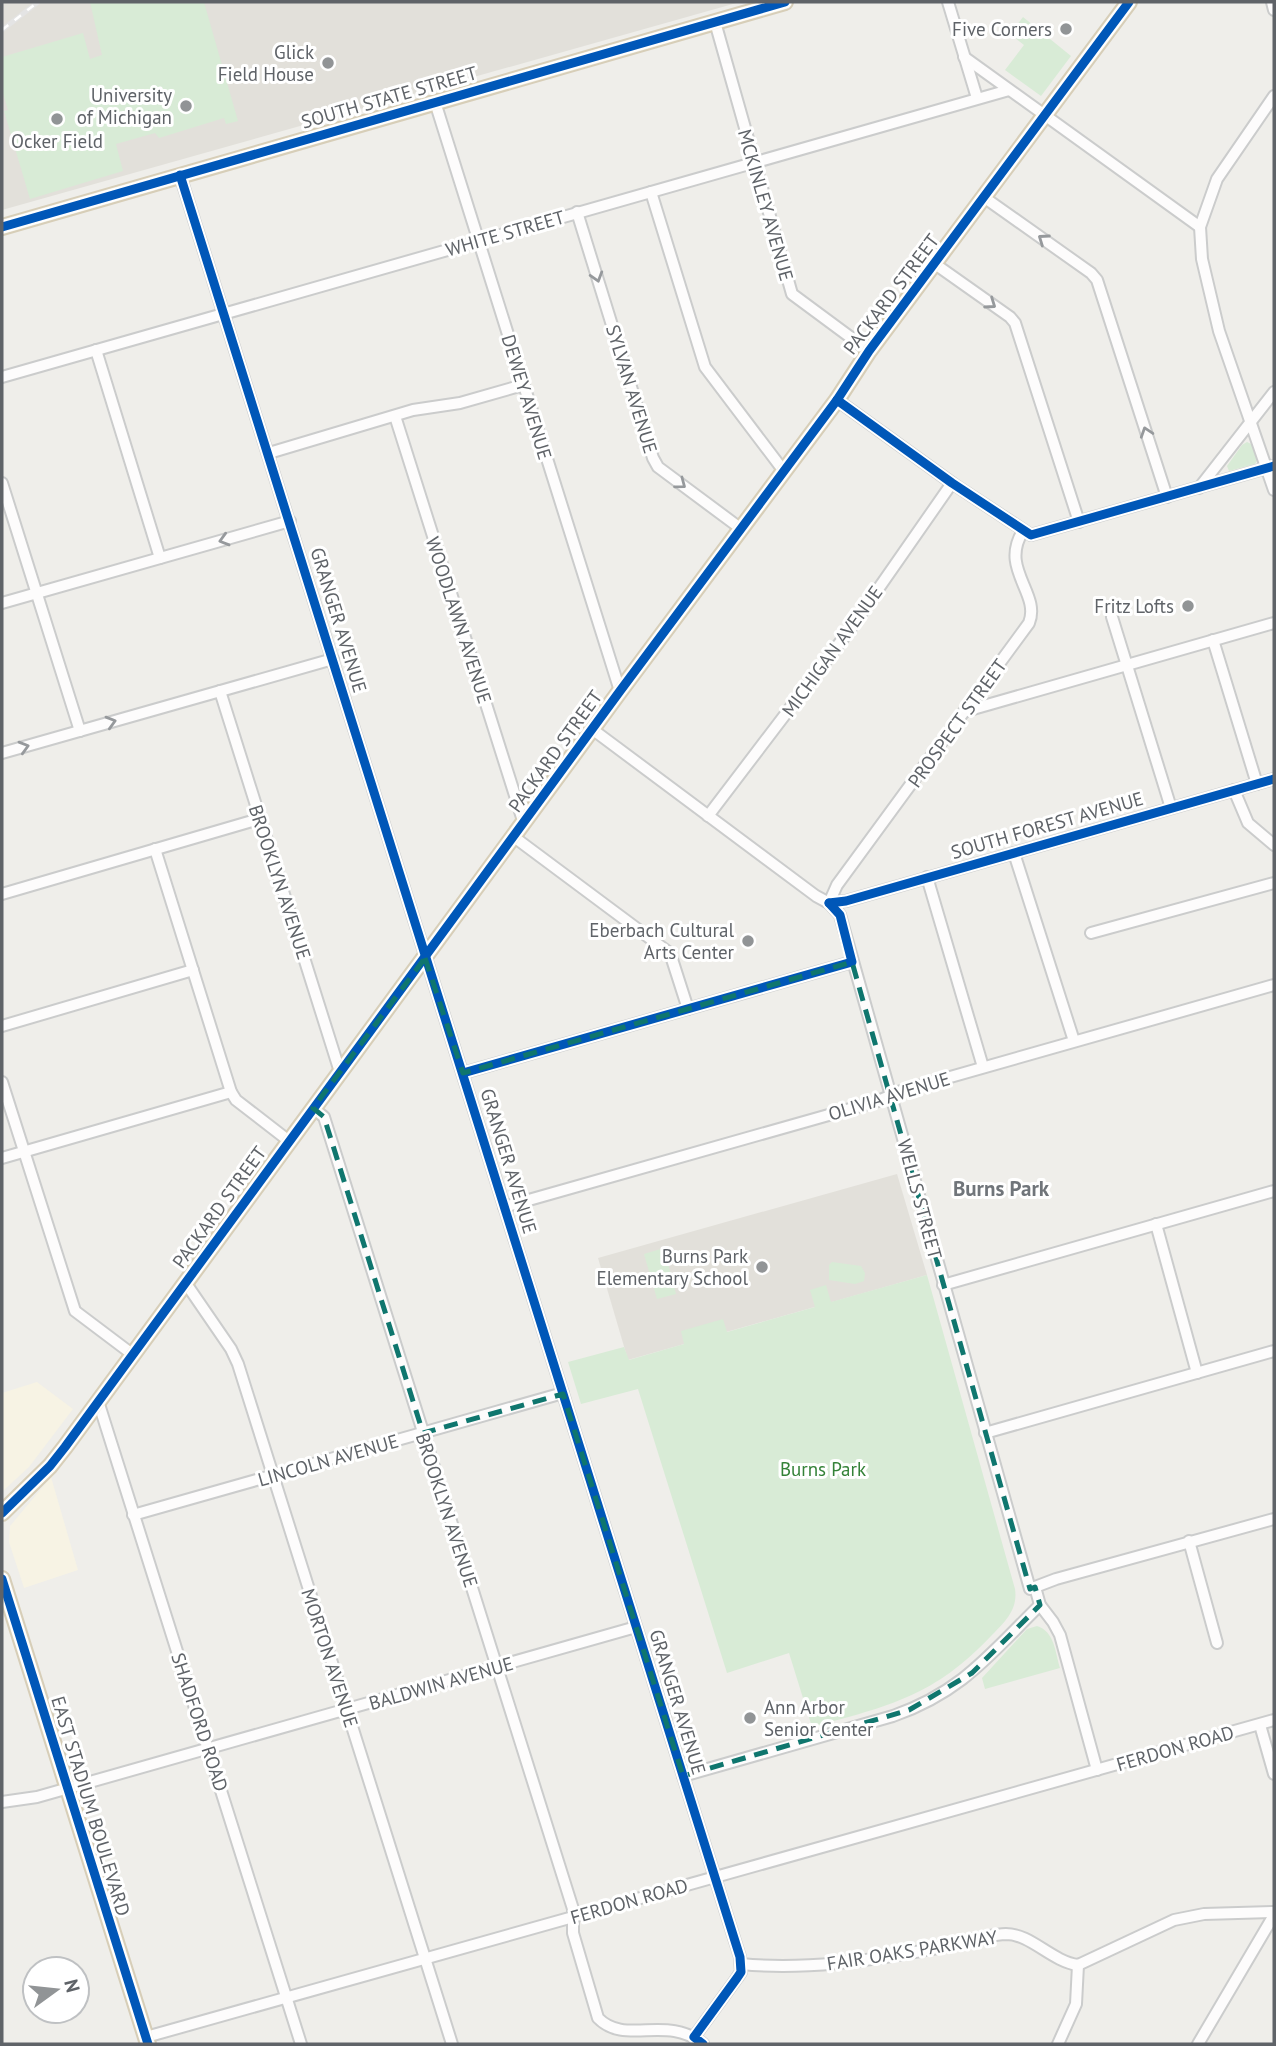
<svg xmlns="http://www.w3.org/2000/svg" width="1276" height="2046" font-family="'PT Sans',sans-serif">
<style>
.commercial{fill:#f7f3e4}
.education{fill:#e2e0da}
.green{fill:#d8ebd6}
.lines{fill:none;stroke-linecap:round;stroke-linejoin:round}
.minor-casing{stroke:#cbcccc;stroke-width:14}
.major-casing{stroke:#d7ceb8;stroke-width:18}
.minor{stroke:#fdfcfc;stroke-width:10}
.major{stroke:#f4f2e9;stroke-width:14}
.rail-casing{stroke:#e4e4e4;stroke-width:5}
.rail{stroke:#fff;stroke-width:2.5;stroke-dasharray:8;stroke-linecap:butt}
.cycleway-casing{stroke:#fff;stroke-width:13}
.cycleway{stroke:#0057b8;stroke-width:9}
.oneway{stroke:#96999c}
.marked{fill:none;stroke:#0f766e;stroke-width:5;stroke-dasharray:14 9;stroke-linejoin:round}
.poi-dot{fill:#919496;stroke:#fff;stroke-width:2.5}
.labels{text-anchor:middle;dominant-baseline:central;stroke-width:6;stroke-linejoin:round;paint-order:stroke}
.poi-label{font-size:19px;fill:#5f6368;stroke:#fff;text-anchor:end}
.street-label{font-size:19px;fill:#5f6368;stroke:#fff}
.park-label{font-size:19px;fill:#348238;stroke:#fff}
.neighbourhood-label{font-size:21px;font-weight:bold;fill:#70757a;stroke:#fff}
</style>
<rect width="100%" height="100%" fill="#efeeea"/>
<!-- commercial -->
<g class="commercial">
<path d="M37 1382 73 1409 29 1467 2 1492V1393Z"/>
<path d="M51 1477 78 1570 24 1588 9 1542 10 1526Z"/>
</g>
<!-- education -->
<g class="education">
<path d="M2 2H740L2 210Z"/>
<path d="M897 1174 927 1275 628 1360 598 1258Z"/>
</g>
<!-- green -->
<g class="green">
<path d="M90 2H204L238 121 226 124 224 118 159 138 155 133 116 144 123 171 30 199 4 111 8 110 2 90V57L83 33 90 59 102 55Z"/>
<path d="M1023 17 1071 56 1041 96 1005 70 1024 45 1010 34Z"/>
<path d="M1247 442 1253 445 1257 461 1255 464 1229 471 1227 466 1242 445Z"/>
<path d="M664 1248 676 1294 657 1299 644 1254Z"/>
<path d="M832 1262 861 1266 865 1273 864 1281 855 1284 829 1280V1265Z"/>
<path d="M927 1275 1015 1589C1018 1609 1006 1621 992 1635 935 1696 889 1706 812 1727L789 1653 727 1673 638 1389 581 1404 568 1362 624 1347 629 1360 684 1344 681 1331 723 1319 727 1332 815 1307 810 1290 826 1285 831 1302Z"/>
<path d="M1037 1626C1055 1632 1055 1652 1060 1668L985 1689 982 1678 1027 1629Z"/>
</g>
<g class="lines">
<defs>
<g id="minor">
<path d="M948 2 977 98"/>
<path d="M1272 2 1274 10"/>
<path d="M715 22 792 294 869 351"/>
<path d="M964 57 1200 227"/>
<path d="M1274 96 1217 179 1200 227 1202 259 1219 331 1274 490"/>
<path d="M435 102 620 691"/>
<path d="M180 175 740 1957 741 1972 737 1978 694 2037"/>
<path d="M651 192 705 367 783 470"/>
<path d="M985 198 1091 273 1097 280 1167 497"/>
<path d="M577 212 653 458 658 467 740 528"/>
<path d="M935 264 1010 317 1015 323 1079 522"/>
<path d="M96 350 160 558"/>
<path d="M2 377 1009 90"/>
<path d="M837 400 952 483 1031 535 1274 466"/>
<path d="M395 416 524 824"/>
<path d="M269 453 413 410 460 403 523 385"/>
<path d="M2 483 80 731"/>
<path d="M1199 488 1274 392"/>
<path d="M2 603 290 521"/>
<path d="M1112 617 1171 808"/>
<path d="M1213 640 1257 784"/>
<path d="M220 691 340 1072"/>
<path d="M966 711 1274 623"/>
<path d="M592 729 816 896 829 903 840 915 1030 1589 1035 1587 1040 1605 1053 1622 1060 1635 1097 1770"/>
<path d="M2 753 333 659"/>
<path d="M1234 790 1248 823 1274 845"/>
<path d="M708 816 851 628 952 483"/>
<path d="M514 837 667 951 671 956 688 1009"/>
<path d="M155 849 231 1092 236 1100 289 1141"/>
<path d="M1014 853 1074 1041"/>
<path d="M927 877 983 1067"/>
<path d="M2 894 259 819"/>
<path d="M829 903 846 901 1274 779"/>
<path d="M829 903 837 885 1029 623C1041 593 999 569 1023 531"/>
<path d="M1091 933 1274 883"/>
<path d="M2 1026 193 970"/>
<path d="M463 1073 852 962"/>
<path d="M2 1082 75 1311 132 1354"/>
<path d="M313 1108 324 1117 573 1909V1933L598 2018C625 2046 667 2014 703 2044"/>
<path d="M2 1158 231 1092"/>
<path d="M504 1207 878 1101 901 1091 1274 985"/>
<path d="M1156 1224 1197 1373"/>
<path d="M185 1282 231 1349 238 1364 452 2044"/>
<path d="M943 1285 1274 1191"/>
<path d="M98 1401 301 2044"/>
<path d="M985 1433 1274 1351"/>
<path d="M133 1515 563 1393"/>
<path d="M1189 1541 1217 1643"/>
<path d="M1035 1587 1056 1579 1274 1519"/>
<path d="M1260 1725 1274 1774"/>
<path d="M683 1776 893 1716C962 1692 990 1654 1040 1605"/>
<path d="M2 1802 37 1797 636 1627"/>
<path d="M741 1964C804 1970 870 1961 932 1949 956 1945 982 1935 1006 1934 1031 1934 1051 1961 1078 1965L1174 1920 1204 1914 1274 1912"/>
<path d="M146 2037 1274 1720"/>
<path d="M1058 2044 1076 2004 1078 1965"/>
<path d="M1198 2044 1274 1915"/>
</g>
<g id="major">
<path d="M2 227 785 2"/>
<path d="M2 1513 50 1466 65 1447 620 691 837 400 869 351 1129 2"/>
<path d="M2 1579 148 2044"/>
</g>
</defs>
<!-- minor casing -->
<use href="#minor" class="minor-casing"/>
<!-- major casing -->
<use href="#major" class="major-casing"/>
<!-- minor -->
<use href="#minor" class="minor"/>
<!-- major -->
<use href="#major" class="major"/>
<defs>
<path id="rail" d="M2 30 38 2"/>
</defs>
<!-- rail casing -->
<use href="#rail" class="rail-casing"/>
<!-- rail -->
<use href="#rail" class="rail"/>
<defs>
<g id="cycleway">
<path d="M180 175 740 1957 741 1972 737 1978 694 2037 703 2044"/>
<path d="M2 227 785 2"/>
<path d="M837 400 952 483 1031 535 1274 466"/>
<path d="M829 903 846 901 1274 779"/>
<path d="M463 1073 852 962 840 915 829 903"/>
<path d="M2 1513 50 1466 65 1447 620 691 837 400 869 351 1129 2"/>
<path d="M2 1579 148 2044"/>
</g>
</defs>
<!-- cycleway casing -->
<use href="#cycleway" class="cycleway-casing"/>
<!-- cycleway -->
<use href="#cycleway" class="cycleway"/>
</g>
<!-- one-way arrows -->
<defs><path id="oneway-chevron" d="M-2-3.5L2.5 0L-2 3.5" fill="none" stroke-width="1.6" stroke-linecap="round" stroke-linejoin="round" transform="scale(1.75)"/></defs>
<g class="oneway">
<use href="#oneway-chevron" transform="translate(1043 239) rotate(-145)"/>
<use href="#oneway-chevron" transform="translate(597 277) rotate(73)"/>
<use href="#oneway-chevron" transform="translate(991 304) rotate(35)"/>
<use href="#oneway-chevron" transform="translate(1146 432) rotate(-108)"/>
<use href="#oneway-chevron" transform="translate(681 484) rotate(37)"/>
<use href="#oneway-chevron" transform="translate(224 540) rotate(164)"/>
<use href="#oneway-chevron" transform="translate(111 722) rotate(-16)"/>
<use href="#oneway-chevron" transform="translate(24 747) rotate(-16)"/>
</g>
<!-- marked area -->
<path class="marked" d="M425 958 463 1073 852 962 1030 1589 1035 1587 1040 1605 972 1673 909 1710 683 1776 563 1394 423 1433 324 1117 313 1108Z"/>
<!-- markers -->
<g class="poi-dot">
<circle cx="1066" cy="29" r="7"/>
<circle cx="328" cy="63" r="7"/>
<circle cx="186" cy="106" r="7"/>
<circle cx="57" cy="119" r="7"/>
<circle cx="1188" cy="606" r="7"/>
<circle cx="748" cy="941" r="7"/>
<circle cx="762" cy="1267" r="7"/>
<circle cx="750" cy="1718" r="7"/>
</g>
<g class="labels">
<!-- poi labels -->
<g class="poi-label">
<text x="1052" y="29">Five Corners</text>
<text x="314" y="52">Glick<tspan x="314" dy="22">Field House</tspan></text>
<text x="172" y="95">University<tspan x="172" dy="22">of Michigan</tspan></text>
<text x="57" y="141" text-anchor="middle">Ocker Field</text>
<text x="1174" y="606">Fritz Lofts</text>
<text x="734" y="930">Eberbach Cultural<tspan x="734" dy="22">Arts Center</tspan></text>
<text x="748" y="1256">Burns Park<tspan x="748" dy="22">Elementary School</tspan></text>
<text x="764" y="1707" text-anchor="start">Ann Arbor<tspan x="764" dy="22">Senior Center</tspan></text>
</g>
<!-- street labels -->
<g class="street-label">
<text transform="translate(389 97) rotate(-16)">SOUTH STATE STREET</text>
<text transform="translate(766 205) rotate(74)">MCKINLEY AVENUE</text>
<text transform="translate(505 233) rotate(-16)">WHITE STREET</text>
<text transform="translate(891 294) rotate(-53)">PACKARD STREET</text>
<text transform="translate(632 389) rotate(73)">SYLVAN AVENUE</text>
<text transform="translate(527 397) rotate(73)">DEWEY AVENUE</text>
<text transform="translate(339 620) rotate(73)">GRANGER AVENUE</text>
<text transform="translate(459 620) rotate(72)">WOODLAWN AVENUE</text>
<text transform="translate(832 651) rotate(-54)">MICHIGAN AVENUE</text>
<text transform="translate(957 723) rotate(-54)">PROSPECT STREET</text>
<text transform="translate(555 751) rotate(-54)">PACKARD STREET</text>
<text transform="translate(1047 825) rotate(-16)">SOUTH FOREST AVENUE</text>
<text transform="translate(280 882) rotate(72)">BROOKLYN AVENUE</text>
<text transform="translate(889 1096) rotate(-17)">OLIVIA AVENUE</text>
<text transform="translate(509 1161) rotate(73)">GRANGER AVENUE</text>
<text transform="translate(920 1199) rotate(75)">WELLS STREET</text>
<text transform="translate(219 1207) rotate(-54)">PACKARD STREET</text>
<text transform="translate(328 1460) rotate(-16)">LINCOLN AVENUE</text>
<text transform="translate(447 1510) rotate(72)">BROOKLYN AVENUE</text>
<text transform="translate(330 1658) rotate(72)">MORTON AVENUE</text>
<text transform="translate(441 1683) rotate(-16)">BALDWIN AVENUE</text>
<text transform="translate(678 1702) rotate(73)">GRANGER AVENUE</text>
<text transform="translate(200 1722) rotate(72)">SHADFORD ROAD</text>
<text transform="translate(1175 1748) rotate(-16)">FERDON ROAD</text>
<text transform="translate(91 1806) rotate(73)">EAST STADIUM BOULEVARD</text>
<text transform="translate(629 1901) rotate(-16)">FERDON ROAD</text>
<text transform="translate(912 1950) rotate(-9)">FAIR OAKS PARKWAY</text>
</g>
<!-- park labels -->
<g class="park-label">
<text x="823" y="1469">Burns Park</text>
</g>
<!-- neighbourhood labels -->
<g class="neighbourhood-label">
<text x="1001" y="1188">Burns Park</text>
</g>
</g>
<!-- border -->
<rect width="1276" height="2046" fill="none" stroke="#5f6368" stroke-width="7"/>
<!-- north arrow -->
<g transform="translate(56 1990) rotate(75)"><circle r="33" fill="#ffffff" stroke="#bfc1c3" stroke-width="2"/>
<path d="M0-5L12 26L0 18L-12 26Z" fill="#919496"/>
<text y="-10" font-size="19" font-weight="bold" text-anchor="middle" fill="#5f6368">N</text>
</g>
</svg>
